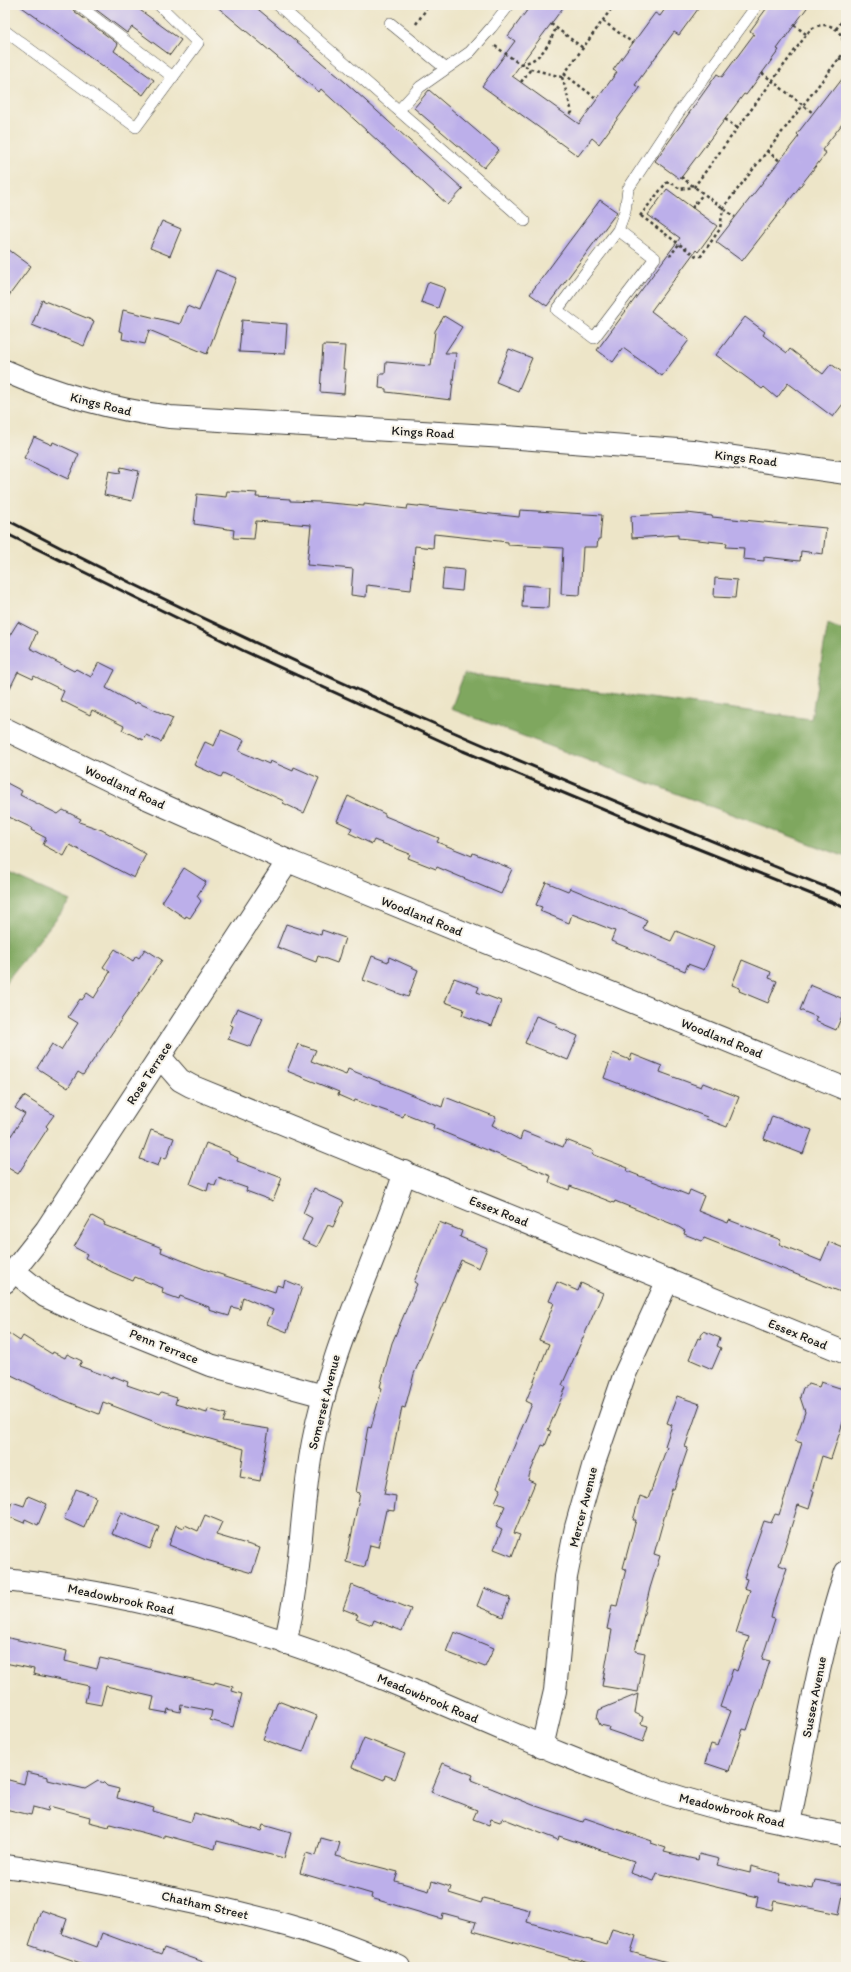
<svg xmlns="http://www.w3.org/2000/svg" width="851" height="1972" font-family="Itim,sans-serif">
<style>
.forest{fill:#7fa75e;stroke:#4e623d}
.building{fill:#bcafea}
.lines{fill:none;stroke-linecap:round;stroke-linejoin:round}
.lane-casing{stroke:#3b3a36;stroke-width:12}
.street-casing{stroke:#3b3a36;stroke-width:24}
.path{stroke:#3b3a36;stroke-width:2.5;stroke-dasharray:3 3;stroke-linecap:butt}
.lane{stroke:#fff;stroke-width:11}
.street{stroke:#fff;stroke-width:22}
.rail{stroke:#1c1c1c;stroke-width:3}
.labels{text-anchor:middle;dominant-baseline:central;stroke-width:4;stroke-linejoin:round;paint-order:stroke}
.street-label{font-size:13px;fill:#1c1c1c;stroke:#f7f3e8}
</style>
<rect width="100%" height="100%" fill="#f7f3e8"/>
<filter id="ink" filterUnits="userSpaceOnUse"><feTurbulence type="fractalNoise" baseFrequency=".025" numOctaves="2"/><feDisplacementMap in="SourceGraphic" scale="8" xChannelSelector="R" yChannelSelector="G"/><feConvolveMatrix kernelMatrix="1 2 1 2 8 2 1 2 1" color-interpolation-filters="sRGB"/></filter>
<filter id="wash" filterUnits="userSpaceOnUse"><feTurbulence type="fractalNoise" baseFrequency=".012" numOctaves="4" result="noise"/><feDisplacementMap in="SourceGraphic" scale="16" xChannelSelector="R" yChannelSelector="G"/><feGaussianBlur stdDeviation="0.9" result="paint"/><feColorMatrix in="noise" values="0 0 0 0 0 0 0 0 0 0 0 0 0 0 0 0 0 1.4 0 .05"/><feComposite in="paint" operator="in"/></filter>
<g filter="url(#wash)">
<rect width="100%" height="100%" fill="#ede5c8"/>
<!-- forest -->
<g class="forest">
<path d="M828 624 846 632V857L451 709 464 674 811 719Z"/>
<path d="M5 872 70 901 5 983Z"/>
</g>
<g id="blocks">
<!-- building -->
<g class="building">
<path d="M19 5H71L74 11 118 44 114 51 154 80 143 95Z"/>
<path d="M90 5H133L181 40 170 55 132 27 127 33Z"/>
<path d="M215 5H253L345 82 463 189 448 205 321 89 319 92Z"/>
<path d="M531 5H565L512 76 579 124 617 72 613 70 655 13 660 16 668 5H701L679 35 674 32 635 85 640 88 599 144 592 138 578 156 482 86 515 41 508 36Z"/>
<path d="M769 5H809L777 49 779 50 746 95 744 94 680 179 655 161 717 74 722 77 754 34 750 31Z"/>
<path d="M846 74V119L822 150 826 153 742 261 716 242 799 136 797 134 831 90 833 91Z"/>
<path d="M429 90 499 150 484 168 414 108Z"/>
<path d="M667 189 717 226 698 252 696 250 651 311 689 340 662 376 623 348 613 362 597 350 680 238 648 215Z"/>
<path d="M600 200 617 212 547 306 530 294Z"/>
<path d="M162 221 181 229 170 256 150 248Z"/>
<path d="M5 247 31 266 5 301Z"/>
<path d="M216 270 236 278 207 354 149 330 145 344 122 339 123 332 119 331 123 310 180 324 187 306 199 311Z"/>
<path d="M428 282 445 288 438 308 421 302Z"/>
<path d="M42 300 94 321 84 346 32 325Z"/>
<path d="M444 316 462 327 445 353H456L451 400 386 392V389L379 388 380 374H385L386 362 431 366 435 331Z"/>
<path d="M745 317 765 332 763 335 787 353 790 349 823 374 831 364 846 375V400L833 417 788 383 777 398 764 387 762 389 716 355Z"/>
<path d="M242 320 287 324 285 354 239 352Z"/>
<path d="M323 345 345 346 343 369H346L344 394 320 392Z"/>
<path d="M509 349 532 358 518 391 496 382Z"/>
<path d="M34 437 52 445 53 442 79 454 68 479 24 458Z"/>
<path d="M121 467 139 471 132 501 104 495 109 471 120 473Z"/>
<path d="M227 491 257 493 256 497 290 499V501L319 502 364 506V504L407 509 408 505 519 517 520 510 602 515 600 539H598L597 547H583L580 595 561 594 563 548 508 545V542L434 534 433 548 415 546 411 590 367 585 366 597 351 595 353 569 307 565 311 525 256 521 254 539 233 538 234 530 194 524 197 494 226 497Z"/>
<path d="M687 513 712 516V517L826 528 823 554 801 551 800 561 764 557V561L743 559 744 548 726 547 727 543 678 538V535L632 538 631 516Z"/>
<path d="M444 568 464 570 462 591 442 589Z"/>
<path d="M715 578 737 580 735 598 714 597Z"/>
<path d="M523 585 550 587 549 608 522 607Z"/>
<path d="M18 622 37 632 30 648 74 671 76 669 91 677 99 662 115 670 106 688 135 704 136 702 173 718 161 742 146 735 143 740 122 730 124 726 92 710 90 715 60 700 64 691 34 676 33 679 18 672 5 698V643Z"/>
<path d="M221 730 244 740 239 751 269 764 270 761 293 771 294 767 319 778 304 813 283 803 284 801 223 773 221 777 194 765 205 742 214 746Z"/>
<path d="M5 782 22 791 20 795 58 814 63 810 81 819 79 822 102 830 146 854 134 878 70 845 64 856 43 845 46 838 31 830 32 828 9 817 5 825Z"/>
<path d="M348 796 385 814V816L439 838 437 842 472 856 473 853 512 869 501 894 437 867 436 869 408 858 410 854 374 840 372 844 349 833 352 828 337 821Z"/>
<path d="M184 868 206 882 197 896 201 901 190 918 186 916 185 918 162 902Z"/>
<path d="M546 882 568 891 570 888 647 920 643 929 671 941 676 931 714 947 704 970 688 964 685 971 611 941 615 931 572 914 569 923 540 911 542 907 536 905Z"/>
<path d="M286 924 321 935 322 930 345 938 337 963 318 956 316 962 277 947Z"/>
<path d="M115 949 133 961 136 956 139 958 145 949 162 960 83 1075 78 1072 68 1088 37 1068 52 1044 61 1050 78 1023 68 1017 80 999 82 1000 87 993 94 998 110 972 103 967Z"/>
<path d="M372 956 388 962 389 957 418 970 408 997 363 980Z"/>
<path d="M742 960 771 972 769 978 777 981 768 1003 739 991 740 988 732 985Z"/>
<path d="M454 978 479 987 477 992 501 1001 492 1026 462 1015 464 1009 445 1002Z"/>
<path d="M810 985 846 1000V1006L836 1030 815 1021 817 1017 800 1010Z"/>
<path d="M237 1008 263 1018 251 1047 228 1039 233 1026 230 1025Z"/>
<path d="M536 1016 557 1024 556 1027 578 1036 568 1060 525 1043Z"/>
<path d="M298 1044 316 1050 311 1061 346 1075 348 1069 442 1107 445 1097 496 1117 492 1125 520 1140 523 1131 563 1147 566 1140 594 1151 592 1154 628 1168 627 1171 688 1195 690 1190 704 1196 698 1211 728 1223 729 1220 781 1240 779 1244 821 1261 829 1242 846 1249V1294L704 1238 702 1241 684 1234 685 1231 677 1226 615 1201 614 1203 570 1186 569 1190 549 1182 551 1176 433 1128 434 1125 404 1113 403 1117 355 1100 354 1102 338 1095 339 1092 287 1071Z"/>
<path d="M613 1053 630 1060 632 1054 662 1066 660 1072 701 1087 703 1083 739 1097 727 1127 706 1119 707 1117 604 1078Z"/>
<path d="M24 1096 54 1115 46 1126 48 1128 18 1174 5 1166V1145L25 1114 15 1108Z"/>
<path d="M772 1116 812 1130 803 1154 764 1139Z"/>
<path d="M151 1130 174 1138 166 1159 161 1157 158 1166 140 1159Z"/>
<path d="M206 1143 229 1152V1154L238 1158 237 1161 282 1178 273 1201 246 1191 247 1188 218 1178 215 1186 209 1183 207 1191 190 1184Z"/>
<path d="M314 1188 344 1202 333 1227 328 1225 317 1247 302 1240 312 1218 303 1213Z"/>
<path d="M92 1216 105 1223 104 1225 162 1248 161 1252 204 1269 275 1292 277 1285 283 1287 285 1280 302 1287 287 1332 267 1324 273 1310 243 1297 240 1309 232 1307 229 1316 209 1310V1307L180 1296 179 1299 162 1293 163 1288 135 1277 133 1281 112 1272 85 1258 87 1254 74 1247Z"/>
<path d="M439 1222 462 1231 460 1237 487 1248 479 1268 461 1260 414 1374 405 1408 402 1407 384 1494 396 1496 394 1511 386 1510 378 1547 370 1545 365 1567 346 1562 360 1493 356 1492 368 1427 371 1428 382 1388 380 1387 392 1343 417 1284 414 1282Z"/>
<path d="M557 1282 578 1291 581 1283 603 1293 562 1385 566 1387 548 1430 551 1431 545 1446 542 1445 530 1473 528 1480 535 1483 514 1533 520 1535 512 1556 494 1549 502 1530 496 1527 505 1506 495 1502 501 1489 497 1487 532 1404 526 1401 549 1344 539 1340 554 1303 549 1301Z"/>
<path d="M5 1331 20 1341 23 1336 52 1354 53 1352 65 1358 67 1354 82 1361 79 1366 112 1378 113 1376 128 1382 127 1385 159 1396 161 1393 177 1398 175 1404 207 1413 208 1409 226 1414 223 1422 269 1429 260 1481 240 1477 244 1449 163 1425 103 1402 99 1414 61 1399 5 1372Z"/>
<path d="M703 1331 720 1338 717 1346 721 1348 712 1369 689 1359 698 1338 700 1339Z"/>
<path d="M821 1382 846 1390V1413L831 1459 822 1456 812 1491H814L809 1509 798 1505 779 1565 787 1568 773 1609 771 1618 775 1619 762 1659 770 1661 747 1730 743 1729 729 1771 705 1763 711 1744 718 1746 731 1711 720 1707 733 1669 737 1671 749 1637 736 1633 750 1590 744 1588 747 1579 744 1578 764 1521 771 1523 775 1514 779 1515 802 1443 795 1441 805 1412 800 1397 803 1388 809 1384 819 1387Z"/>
<path d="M677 1396 700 1404 685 1447 688 1448 674 1489H672L654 1554 660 1556 650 1588 635 1651 645 1653 638 1692 602 1686 612 1630 607 1629 612 1605 617 1606 626 1569 623 1568 636 1520H633L640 1496 648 1499 667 1447 665 1446 672 1425 667 1423Z"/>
<path d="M76 1489 96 1497 84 1528 64 1519Z"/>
<path d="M28 1496 47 1504 38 1525 25 1519 24 1523 7 1516 12 1502 24 1506Z"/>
<path d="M121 1512 159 1527 150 1549 112 1534Z"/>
<path d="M205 1515 222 1522 216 1535 260 1548 252 1573 206 1560 169 1545 176 1525 184 1528 185 1525 198 1531Z"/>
<path d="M352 1585 411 1609 402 1631 374 1620 372 1625 356 1619 358 1615 343 1609Z"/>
<path d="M484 1588 510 1598 503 1617 477 1606Z"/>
<path d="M454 1632 494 1648 485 1667 446 1652Z"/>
<path d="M5 1637 67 1651 65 1661 97 1669 100 1658 214 1684 215 1682 233 1687 232 1691 242 1694 233 1727 210 1720 212 1711 181 1705 180 1712 168 1709 167 1713 151 1710 154 1697 106 1686 101 1705 85 1702 89 1686 33 1674 34 1669 5 1663Z"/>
<path d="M638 1694 635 1713 643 1717 641 1724 648 1726 643 1742 608 1730 609 1727 600 1725 597 1718 599 1710Z"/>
<path d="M278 1701 317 1716 303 1752 284 1746V1747L263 1739Z"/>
<path d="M364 1738 405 1754 395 1779 385 1775 384 1780 352 1767Z"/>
<path d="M443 1763 473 1775 471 1780 533 1805 583 1822 585 1818 652 1841 651 1843 666 1848 664 1852 698 1860 699 1854 719 1859 717 1865 750 1873 751 1866 781 1874 779 1882 813 1889 815 1880 845 1885 839 1914 774 1901 772 1910 756 1906 758 1897 657 1873 654 1881 630 1873 634 1861 559 1836 558 1840 502 1818 500 1822 491 1819 489 1825 473 1819 477 1810 431 1792Z"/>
<path d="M27 1772 48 1777V1780L85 1789 98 1781 104 1783 107 1786 119 1789 117 1798 154 1808 153 1811 191 1822 194 1813 261 1831 263 1825 291 1833 284 1858 217 1841 215 1849 164 1835V1838L110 1824 109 1827 89 1822 90 1817 49 1806 48 1811 33 1807 31 1815 5 1809 8 1796 5 1795V1779L24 1784Z"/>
<path d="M321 1838 340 1843 336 1856 398 1872 395 1881 429 1891 432 1881 451 1887 449 1893 481 1903 483 1898 530 1910 527 1922 607 1945 612 1929 636 1936 631 1952 667 1962 666 1967H605L575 1959V1960L473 1931 476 1922 443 1913 442 1919 371 1898 372 1894 355 1889 300 1873 306 1853 316 1856Z"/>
<path d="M41 1910 67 1919 62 1934 97 1947 102 1933 161 1955 164 1948 212 1965V1967H92L29 1945Z"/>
</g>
</g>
</g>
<g filter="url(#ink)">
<use href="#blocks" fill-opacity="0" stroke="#3b3a36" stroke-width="1"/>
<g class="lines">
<defs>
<g id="lane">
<path d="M78 5 173 77"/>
<path d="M278 5 525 221"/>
<path d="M390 23 445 68"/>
<path d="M5 31 136 127 198 43 159 5"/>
<path d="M399 110 420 87 470 52 491 28 509 5"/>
<path d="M618 230 655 258 594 338 557 310 618 230 625 211 628 189 679 112 757 5"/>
</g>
<g id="street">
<path d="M5 371C59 395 110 409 170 417L506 437 692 451 846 473"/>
<path d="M5 729 140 795 288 861 846 1089"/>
<path d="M160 1057 180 1080 191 1086 846 1353"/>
<path d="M14 1271 45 1296 96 1319 210 1365 324 1396"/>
<path d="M5 1282 46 1230 288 861"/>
<path d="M5 1580C133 1593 258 1628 377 1676 468 1713 556 1755 648 1787 713 1810 779 1822 846 1836"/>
<path d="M285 1643C302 1577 300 1508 313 1442 331 1347 375 1263 405 1172"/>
<path d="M542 1747 555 1691 566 1577 576 1527 594 1463 624 1376 668 1280"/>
<path d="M789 1824C806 1739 818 1654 846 1572"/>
<path d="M5 1866C63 1874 120 1886 177 1899 253 1915 329 1933 399 1967"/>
</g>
</defs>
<!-- lane casing -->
<use href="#lane" class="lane-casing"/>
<!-- street casing -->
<use href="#street" class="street-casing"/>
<!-- path -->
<g class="path">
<path d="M603 21 633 43"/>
<path d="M416 24 429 5"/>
<path d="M551 24 583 48"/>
<path d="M794 25 806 34"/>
<path d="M836 29 846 16"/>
<path d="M495 46 517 62 531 69 562 77 614 5"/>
<path d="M839 58 846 64"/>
<path d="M521 64C540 61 549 45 556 28"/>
<path d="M762 73 813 113"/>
<path d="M564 74 597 99"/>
<path d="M562 77 572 112 569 117"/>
<path d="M521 82 531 69"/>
<path d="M725 119 737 128"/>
<path d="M767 151 780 161"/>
<path d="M681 177 735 217"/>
<path d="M692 208 703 194"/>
<path d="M640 216 666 183 670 182 680 189 694 187 810 30C829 16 850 34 842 55L723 208 720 229 701 256H696L679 244"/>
<path d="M641 216 679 244 670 256"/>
</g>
<!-- lane -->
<use href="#lane" class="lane"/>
<!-- street -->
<use href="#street" class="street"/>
<!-- rail -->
<g class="rail">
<path d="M5 519C277 661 560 781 846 895"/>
<path d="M5 533 244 651 463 751 671 838 846 908"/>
</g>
</g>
</g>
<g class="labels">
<!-- street labels -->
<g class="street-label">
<text transform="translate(101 404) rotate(14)">Kings Road</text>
<text transform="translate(423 432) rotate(3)">Kings Road</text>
<text transform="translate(746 458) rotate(7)">Kings Road</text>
<text transform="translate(125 787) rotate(25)">Woodland Road</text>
<text transform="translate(422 916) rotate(22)">Woodland Road</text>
<text transform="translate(722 1038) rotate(22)">Woodland Road</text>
<text transform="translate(149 1073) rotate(-57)">Rose Terrace</text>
<text transform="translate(499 1211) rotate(22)">Essex Road</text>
<text transform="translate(798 1334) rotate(22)">Essex Road</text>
<text transform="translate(164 1346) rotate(22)">Penn Terrace</text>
<text transform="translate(324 1402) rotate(-76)">Somerset Avenue</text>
<text transform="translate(583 1507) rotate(-76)">Mercer Avenue</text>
<text transform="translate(121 1599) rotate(12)">Meadowbrook Road</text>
<text transform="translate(814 1697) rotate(-79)">Sussex Avenue</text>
<text transform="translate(428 1698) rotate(23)">Meadowbrook Road</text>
<text transform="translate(732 1810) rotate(14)">Meadowbrook Road</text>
<text transform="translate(205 1905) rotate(13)">Chatham Street</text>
</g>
</g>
<!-- margin -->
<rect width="851" height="1972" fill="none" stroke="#f7f3e8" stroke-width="20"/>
</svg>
